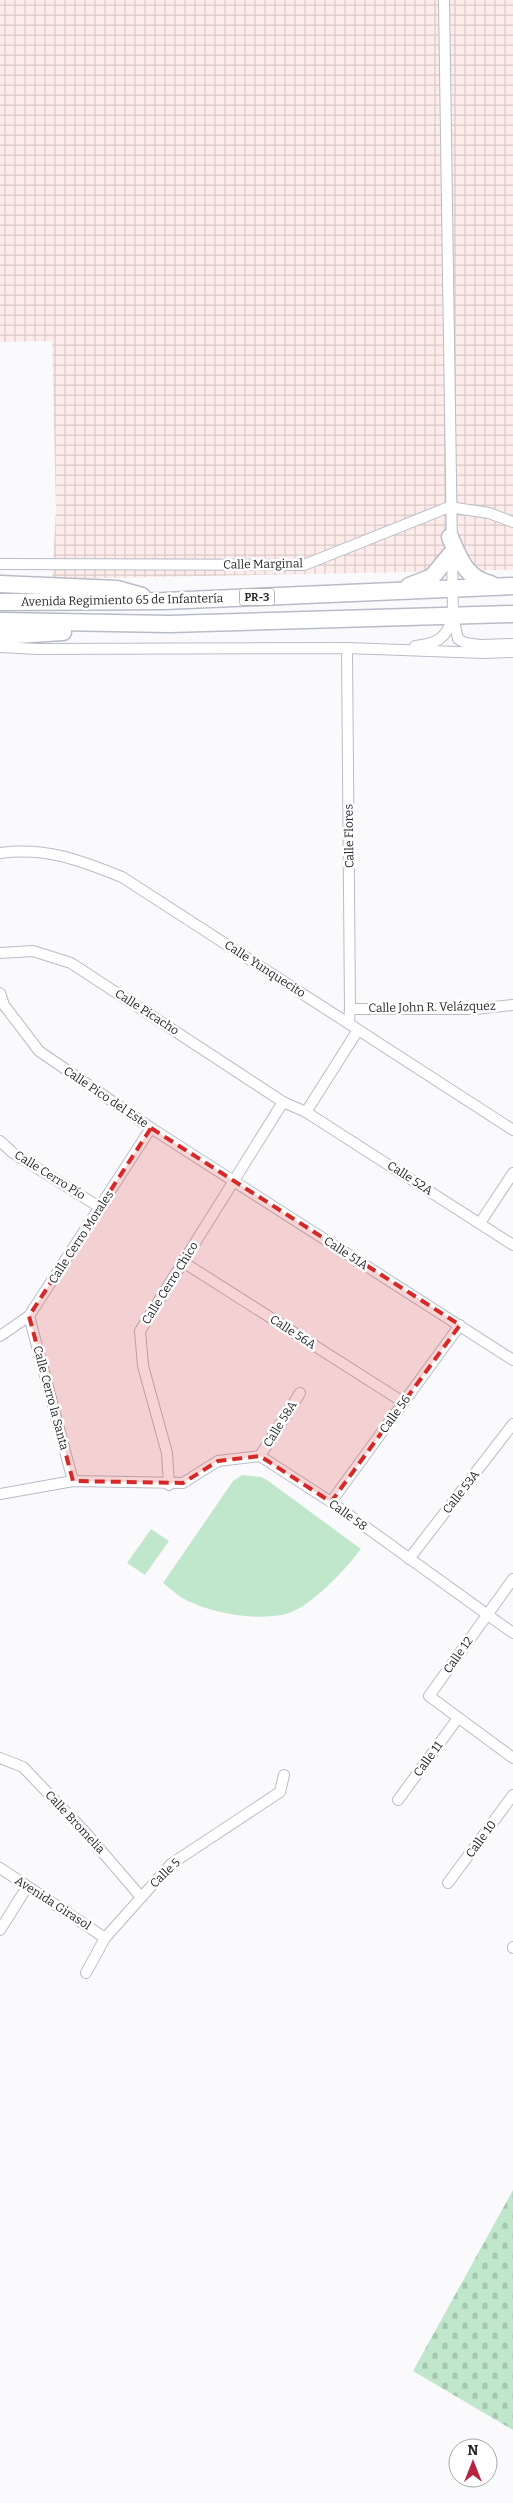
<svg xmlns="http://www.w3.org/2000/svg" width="513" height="2503" font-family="Bitter,serif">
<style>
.industrial{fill:url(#industrial-grid)}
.green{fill:#c0e7cc}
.cemetery{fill:url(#cemetery-stones)}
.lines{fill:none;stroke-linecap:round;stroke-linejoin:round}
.street-casing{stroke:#b8bcc7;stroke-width:12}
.primary-casing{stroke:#b8bcc7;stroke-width:19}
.street{stroke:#fff;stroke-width:10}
.primary{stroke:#fff;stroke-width:16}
.marked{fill:#d62828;fill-opacity:0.2;stroke:#d62828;stroke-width:4;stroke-dasharray:10 6;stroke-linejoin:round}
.labels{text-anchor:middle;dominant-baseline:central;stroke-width:5;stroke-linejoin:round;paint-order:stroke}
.shield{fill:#fff;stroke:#68686b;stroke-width:1}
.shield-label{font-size:11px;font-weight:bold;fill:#27282c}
.street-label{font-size:12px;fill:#27282c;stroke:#fff}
</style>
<defs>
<pattern id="industrial-grid" width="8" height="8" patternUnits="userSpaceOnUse" patternTransform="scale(1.25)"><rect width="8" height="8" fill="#fdecea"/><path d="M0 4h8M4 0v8" fill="none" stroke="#d9cac9"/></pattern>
<pattern id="cemetery-stones" width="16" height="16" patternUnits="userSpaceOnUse" patternTransform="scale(1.25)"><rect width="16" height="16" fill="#c0e7cc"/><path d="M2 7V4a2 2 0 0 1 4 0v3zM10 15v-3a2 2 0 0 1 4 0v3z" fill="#a5c6af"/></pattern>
</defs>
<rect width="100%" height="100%" fill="#fafafd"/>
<!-- industrial -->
<path class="industrial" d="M0 0H513V570L52 579 56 511 52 341 0 342Z"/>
<!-- green -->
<g class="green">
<path d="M242 1475 261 1477 267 1480 361 1549C346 1569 310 1608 286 1614 256 1621 216 1614 188 1601 179 1597 171 1589 163 1583L233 1481Z"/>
<path d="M151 1529 169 1541 145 1575 127 1563Z"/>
</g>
<!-- cemetery -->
<path class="cemetery" d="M513 2190V2430L413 2371Z"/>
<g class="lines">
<defs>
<g id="street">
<path d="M444 0 453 616 458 639 465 643 480 645 513 644"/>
<path d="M0 564 304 565 449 507 489 513 513 522"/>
<path d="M415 646C436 644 446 639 452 619"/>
<path d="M0 647 38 649 347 648 484 653 513 652"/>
<path d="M347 648 350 1009 349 1023"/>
<path d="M0 853C47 847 79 860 122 877L513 1130"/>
<path d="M0 953 33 951 71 963 283 1102 306 1112 513 1245"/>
<path d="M0 993 4 1005 39 1051 151 1128 513 1360"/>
<path d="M350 1009H474L513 1005"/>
<path d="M306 1112 358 1030"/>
<path d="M0 1141 13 1153 101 1208"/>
<path d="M480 1223 513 1173"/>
<path d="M183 1262 403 1402"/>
<path d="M29 1316 73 1481"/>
<path d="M0 1336 29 1316 151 1128"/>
<path d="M260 1456 300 1393"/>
<path d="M169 1485 167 1453 143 1366 140 1331 283 1102"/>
<path d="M0 1494 73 1481 183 1483 218 1461 260 1456 331 1502 513 1633"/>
<path d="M331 1502 460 1325"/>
<path d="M409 1559 513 1424"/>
<path d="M513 1579 429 1696 513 1758"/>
<path d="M0 1758 23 1767 86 1833 141 1897"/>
<path d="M398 1800 458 1718"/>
<path d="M0 1868 105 1938"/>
<path d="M448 1883 513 1795"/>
<path d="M0 1930 27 1887"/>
<path d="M513 1948V1947"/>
<path d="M86 1973 105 1938 171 1864 280 1792 284 1775"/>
</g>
<g id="primary">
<path d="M450 537C459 558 466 579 491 584"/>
<path d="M0 584 117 589 142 596"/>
<path d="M409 586 432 577 451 554"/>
<path d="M0 602 164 601 513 586"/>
<path d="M0 621 169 624 513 614"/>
<path d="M0 636 63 632"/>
</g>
</defs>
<!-- street casing -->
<use href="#street" class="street-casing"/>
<!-- primary casing -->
<use href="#primary" class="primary-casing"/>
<!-- street -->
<use href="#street" class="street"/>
<!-- primary -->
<use href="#primary" class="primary"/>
</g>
<!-- marked area -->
<path class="marked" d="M151 1128 460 1325 331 1502 260 1456 218 1461 183 1483 73 1481 29 1316Z"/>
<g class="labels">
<!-- shield labels -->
<rect class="shield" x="239.5" y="588.5" width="35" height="17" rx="4"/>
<g class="shield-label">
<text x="257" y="597">PR-3</text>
</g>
<!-- street labels -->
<g class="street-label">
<text transform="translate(263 564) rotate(-1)">Calle Marginal</text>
<text transform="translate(122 600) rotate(-1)">Avenida Regimiento 65 de Infantería</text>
<text transform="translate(349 836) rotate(-91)">Calle Flores</text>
<text transform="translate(265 969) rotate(33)">Calle Yunquecito</text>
<text transform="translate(432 1007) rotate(-1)">Calle John R. Velázquez</text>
<text transform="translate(147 1012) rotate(33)">Calle Picacho</text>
<text transform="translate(106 1097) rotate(34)">Calle Pico del Este</text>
<text transform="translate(50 1175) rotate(32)">Calle Cerro Pío</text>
<text transform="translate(410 1178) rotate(33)">Calle 52A</text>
<text transform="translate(81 1237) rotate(-57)">Calle Cerro Morales</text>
<text transform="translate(346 1253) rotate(33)">Calle 51A</text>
<text transform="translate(170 1283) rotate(-58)">Calle Cerro Chico</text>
<text transform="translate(293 1332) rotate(33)">Calle 56A</text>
<text transform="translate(51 1398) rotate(75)">Calle Cerro la Santa</text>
<text transform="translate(395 1414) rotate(-54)">Calle 56</text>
<text transform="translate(280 1424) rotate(-58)">Calle 58A</text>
<text transform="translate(461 1492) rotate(-52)">Calle 53A</text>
<text transform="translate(348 1515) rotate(36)">Calle 58</text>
<text transform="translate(458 1655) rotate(-55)">Calle 12</text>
<text transform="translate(428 1759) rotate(-54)">Calle 11</text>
<text transform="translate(75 1822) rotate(47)">Calle Bromelia</text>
<text transform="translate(481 1839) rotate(-54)">Calle 10</text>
<text transform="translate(165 1873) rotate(-44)">Calle 5</text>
<text transform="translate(53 1903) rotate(33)">Avenida Girasol</text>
</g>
</g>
<!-- north arrow -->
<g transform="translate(473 2463)"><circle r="24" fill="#ffffff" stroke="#a9a9ab"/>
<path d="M0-4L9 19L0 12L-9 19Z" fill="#b62441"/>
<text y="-8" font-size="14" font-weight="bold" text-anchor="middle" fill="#27282c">N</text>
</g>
</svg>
